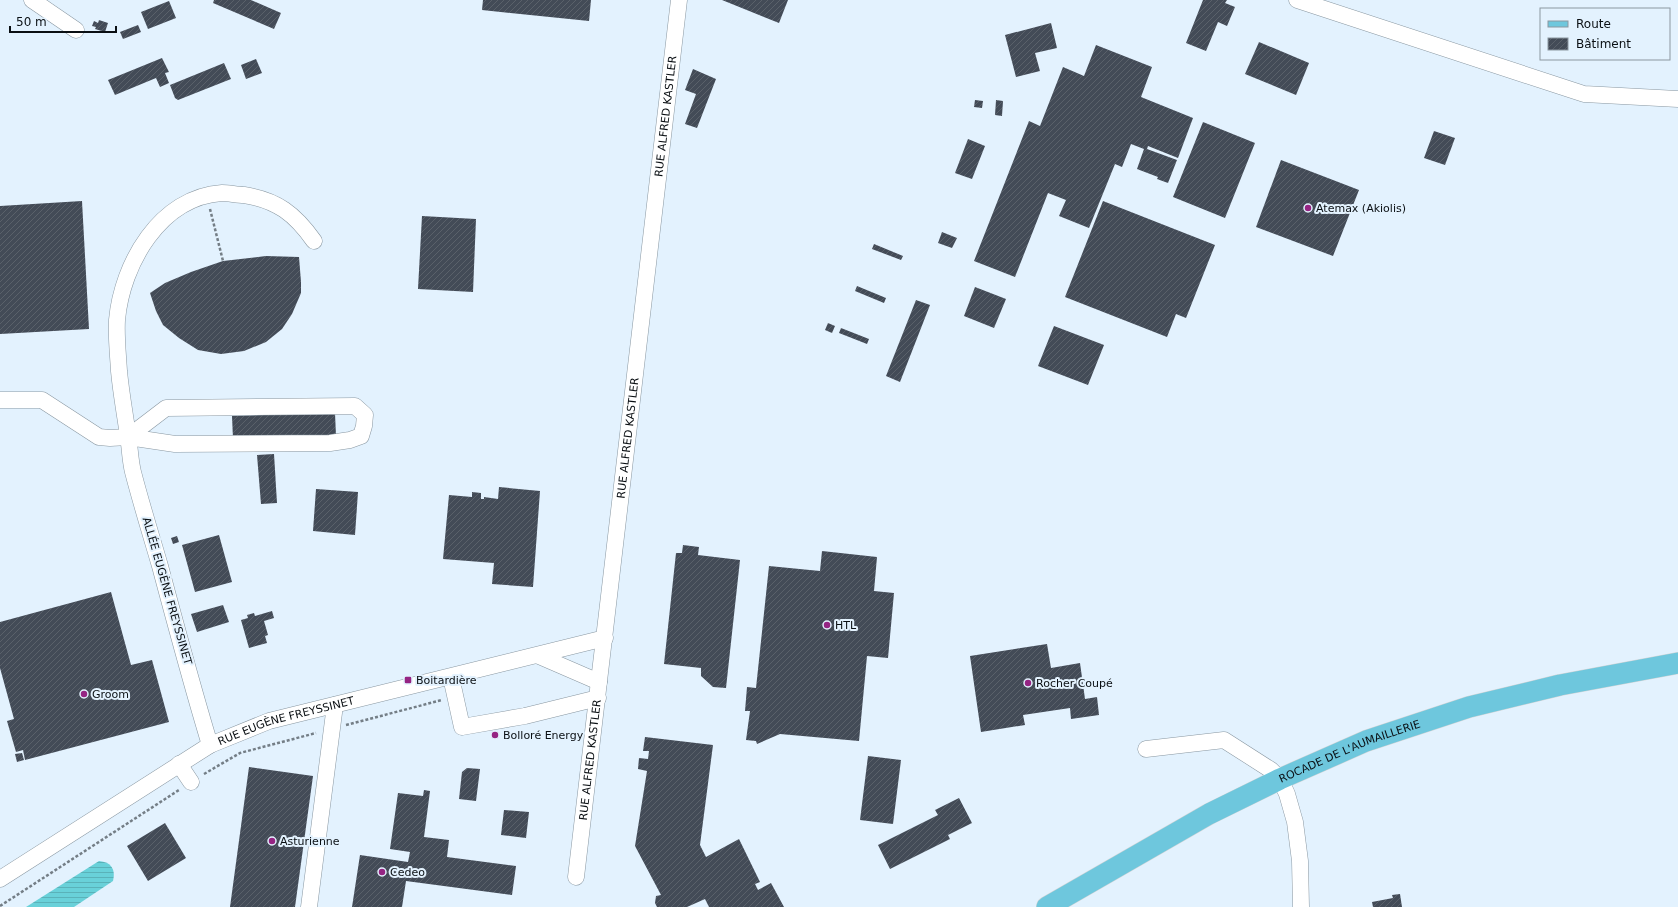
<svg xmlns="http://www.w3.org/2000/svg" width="1678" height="907" font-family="'DejaVu Sans',sans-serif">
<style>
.water{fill:url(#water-rules)}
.building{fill:url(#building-hatch)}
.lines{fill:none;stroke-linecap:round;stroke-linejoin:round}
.minor-casing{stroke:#8997a1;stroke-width:17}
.major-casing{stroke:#d3d4d5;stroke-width:22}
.path{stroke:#747e86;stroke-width:2.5;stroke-dasharray:3 2;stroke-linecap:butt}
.minor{stroke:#fff;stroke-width:16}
.major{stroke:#6ec7dd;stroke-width:21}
.poi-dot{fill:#952483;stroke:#e3f2fe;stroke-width:1.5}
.labels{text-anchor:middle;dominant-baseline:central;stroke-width:4;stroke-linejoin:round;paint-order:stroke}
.street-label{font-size:11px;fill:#0a0f13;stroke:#e3f2fe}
.poi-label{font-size:11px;fill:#0a0f13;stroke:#e3f2fe;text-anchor:start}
</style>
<defs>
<pattern id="water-rules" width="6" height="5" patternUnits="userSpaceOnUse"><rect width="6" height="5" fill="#69d1d9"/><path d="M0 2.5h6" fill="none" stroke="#5ab2b9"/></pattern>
<pattern id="building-hatch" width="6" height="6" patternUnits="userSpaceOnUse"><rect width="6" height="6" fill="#434b57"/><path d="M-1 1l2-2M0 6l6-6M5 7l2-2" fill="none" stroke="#5a616a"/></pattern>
</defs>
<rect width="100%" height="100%" fill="#e3f2fe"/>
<!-- water -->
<path class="water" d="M99 861C111 862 116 869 113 881L74 907H26Z"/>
<!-- building -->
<g class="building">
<path d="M214 0H251L281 13 274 29 213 3Z"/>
<path d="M483 0H591L589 21 482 10Z"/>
<path d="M722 0H788L779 23Z"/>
<path d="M1203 0H1227L1225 3 1235 7 1227 26 1218 22 1206 51 1186 43Z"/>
<path d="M169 1 176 18 148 29 141 12Z"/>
<path d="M99 20 108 23 105 32 95 29 96 27 92 26 94 21 98 23Z"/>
<path d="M1051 23 1057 48 1035 53 1040 71 1016 77 1005 35Z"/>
<path d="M138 25 141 32 123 39 120 32Z"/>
<path d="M1259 42 1309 63 1296 95 1245 74Z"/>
<path d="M1096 45 1152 67 1141 97 1193 118 1178 158 1148 146 1147 149 1177 160 1168 183 1157 179 1158 177 1137 169 1144 149 1131 144 1122 167 1115 164 1089 228 1059 216 1066 200 1048 193 1015 277 974 261 1029 121 1040 126 1063 67 1084 76Z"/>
<path d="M162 58 169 72 165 73 169 83 160 87 156 78 115 95 108 80Z"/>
<path d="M256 59 262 73 246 79 241 65Z"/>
<path d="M224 63 231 79 178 100 175 98 170 85Z"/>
<path d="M693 69 716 79 697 128 685 124 696 94 685 90Z"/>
<path d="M975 100 983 101 982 108 974 107Z"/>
<path d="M996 100 1003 101 1002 116 995 115Z"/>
<path d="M1203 122 1255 143 1225 218 1173 197Z"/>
<path d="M1434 131 1455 138 1445 165 1424 158Z"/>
<path d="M968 139 985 146 972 179 955 173Z"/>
<path d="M1281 160 1359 190 1333 256 1256 227Z"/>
<path d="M82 201 89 329 0 334V206Z"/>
<path d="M1103 201 1215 245 1186 318 1176 314 1167 337 1065 297Z"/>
<path d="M422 216 476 219 473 292 418 289Z"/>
<path d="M942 232 957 238 952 248 938 243Z"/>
<path d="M874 244 903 256 901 260 872 249Z"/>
<path d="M266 256 299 257 301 282V293L292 314 282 329 266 342 244 351 221 354 198 350 179 338 163 325 156 311 150 293 165 283 191 272 223 261Z"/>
<path d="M857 286 886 298 884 303 855 291Z"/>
<path d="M975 287 1006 299 994 328 964 316Z"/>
<path d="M916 300 930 305 900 382 886 376Z"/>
<path d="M828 323 835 326 832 333 825 330Z"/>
<path d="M1054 326 1104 345 1088 385 1038 366Z"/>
<path d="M841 328 869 339 867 344 839 333Z"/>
<path d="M335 413 336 436 233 439 232 416Z"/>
<path d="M274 454 277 503 261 504 257 455Z"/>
<path d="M499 487 540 491 533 587 492 584 494 563 443 559 449 495 472 497V492L481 493V499H484V497L498 499Z"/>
<path d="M316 489 358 492 355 535 313 531Z"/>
<path d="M219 535 232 582 195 592 182 545Z"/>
<path d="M177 536 179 542 173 544 171 538Z"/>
<path d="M683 545 699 547 698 555 740 560 726 688 713 687 701 676V668L664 664 676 553H682Z"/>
<path d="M822 551 877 557 874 591 894 593 888 658 867 656 859 741 780 734 757 744 756 741 746 740 750 711H745L747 687 756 688 769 566 820 571Z"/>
<path d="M111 592 131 665 152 660 169 722 25 760 23 750 16 752 7 721 14 719 0 668V622Z"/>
<path d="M223 605 229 622 197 632 191 614Z"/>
<path d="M272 611 274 618 264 621 268 635 265 636 267 643 249 648 241 620 248 618 247 615 254 613 255 616Z"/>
<path d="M1047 644 1051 668 1080 663 1085 699 1097 697 1099 715 1071 719 1070 708 1023 715 1025 725 981 732 970 656Z"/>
<path d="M645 737 713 745 700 845 706 857 739 839 760 882 755 884 758 890 771 883 784 907H709L705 899 687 907H657L655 903 656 896 661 895 635 846 647 771 638 769 639 758 648 759 649 751H643Z"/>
<path d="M22 753 24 760 17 762 15 754Z"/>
<path d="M868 756 901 760 893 824 860 820Z"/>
<path d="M249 767 313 776 295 907H230Z"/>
<path d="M467 768 480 769 476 801 459 799 462 772Z"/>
<path d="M424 790 430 791 424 837 449 840 447 857 516 866 512 895 406 881 402 907H352L360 855 408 862 410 852 390 849 398 793 423 796Z"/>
<path d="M959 798 972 823 948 835 950 839 890 869 878 845 938 815 935 810Z"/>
<path d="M504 810 529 812 526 838 501 835Z"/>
<path d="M165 823 186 858 148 881 127 846Z"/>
<path d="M1400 894 1402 907H1373L1372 902 1393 898 1392 895Z"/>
</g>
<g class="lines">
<defs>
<g id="minor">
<path d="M32 0 76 30"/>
<path d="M1297 0 1584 94 1678 99"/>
<path d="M0 400H42L99 437 110 438 128 437 175 444 330 443 350 440 361 436 364 426 365 415 355 406 166 408 128 437"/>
<path d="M539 656 599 682"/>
<path d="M451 677 462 727 525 716 598 698"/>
<path d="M210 745C192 686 176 626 160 566 151 535 141 503 133 472 130 460 130 448 128 436 125 414 121 393 119 371 118 354 116 337 117 320 122 264 160 197 222 193 229 193 237 195 244 195 277 200 295 214 314 241"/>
<path d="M1146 749 1224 740 1271 770 1280 779 1287 794 1295 822 1300 861 1301 907"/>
<path d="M179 764 191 782"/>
<path id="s1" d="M576 877 679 0"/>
<path id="s2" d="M0 879 210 745 269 721 605 638"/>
<path d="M309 907 335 705"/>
</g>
<g id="major">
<path id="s3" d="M1047 907 1209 814 1280 779 1366 741 1469 707 1560 685 1678 663"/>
</g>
</defs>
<!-- minor casing -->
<use href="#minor" class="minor-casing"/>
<!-- major casing -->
<use href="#major" class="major-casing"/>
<!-- path -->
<g class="path">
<path d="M210 209 223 261"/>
<path d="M346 725 442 700"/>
<path d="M204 774 240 753 316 733"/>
<path d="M0 906 179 790"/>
</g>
<!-- minor -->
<use href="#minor" class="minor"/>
<!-- major -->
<use href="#major" class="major"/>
</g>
<!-- markers -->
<g class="poi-dot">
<circle cx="1308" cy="208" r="4"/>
<circle cx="827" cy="625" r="4"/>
<rect x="404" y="676" width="8" height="8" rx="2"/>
<circle cx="1028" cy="683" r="4"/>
<circle cx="84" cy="694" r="4"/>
<circle cx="495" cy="735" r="4"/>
<circle cx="272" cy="841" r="4"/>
<circle cx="382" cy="872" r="4"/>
</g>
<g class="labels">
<!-- street labels -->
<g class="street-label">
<text stroke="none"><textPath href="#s1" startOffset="766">RUE ALFRED KASTLER</textPath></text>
<text stroke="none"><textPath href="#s1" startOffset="442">RUE ALFRED KASTLER</textPath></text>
<text transform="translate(167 591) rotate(74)">ALLÉE EUGÈNE FREYSSINET</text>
<text stroke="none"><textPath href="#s2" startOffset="329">RUE EUGÈNE FREYSSINET</textPath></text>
<text stroke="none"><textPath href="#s3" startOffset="341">ROCADE DE L'AUMAILLERIE</textPath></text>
<text stroke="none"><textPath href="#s1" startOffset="118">RUE ALFRED KASTLER</textPath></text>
</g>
<!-- poi labels -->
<g class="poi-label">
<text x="1316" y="208">Atemax (Akiolis)</text>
<text x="835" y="625">HTL</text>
<text x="416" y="680">Boitardière</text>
<text x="1036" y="683">Rocher Coupé</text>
<text x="92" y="694">Groom</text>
<text x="503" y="735">Bolloré Energy</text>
<text x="280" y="841">Asturienne</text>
<text x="390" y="872">Cedeo</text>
</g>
</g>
<!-- legend -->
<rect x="1540" y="8" width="130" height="52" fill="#e3f2fe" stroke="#8c97a0"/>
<rect x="1548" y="21" width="20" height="6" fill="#6ec7dd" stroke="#8c97a0"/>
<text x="1576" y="28" font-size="12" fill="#0a0f13">Route</text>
<rect x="1548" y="38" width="20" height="12" fill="url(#building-hatch)" stroke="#8c97a0"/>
<text x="1576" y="48" font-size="12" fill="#0a0f13">Bâtiment</text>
<!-- scale -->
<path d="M10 26v6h106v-6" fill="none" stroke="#0a0f13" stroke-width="2"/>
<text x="16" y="26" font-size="12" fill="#0a0f13" stroke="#e3f2fe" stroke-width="3" paint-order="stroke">50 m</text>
</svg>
